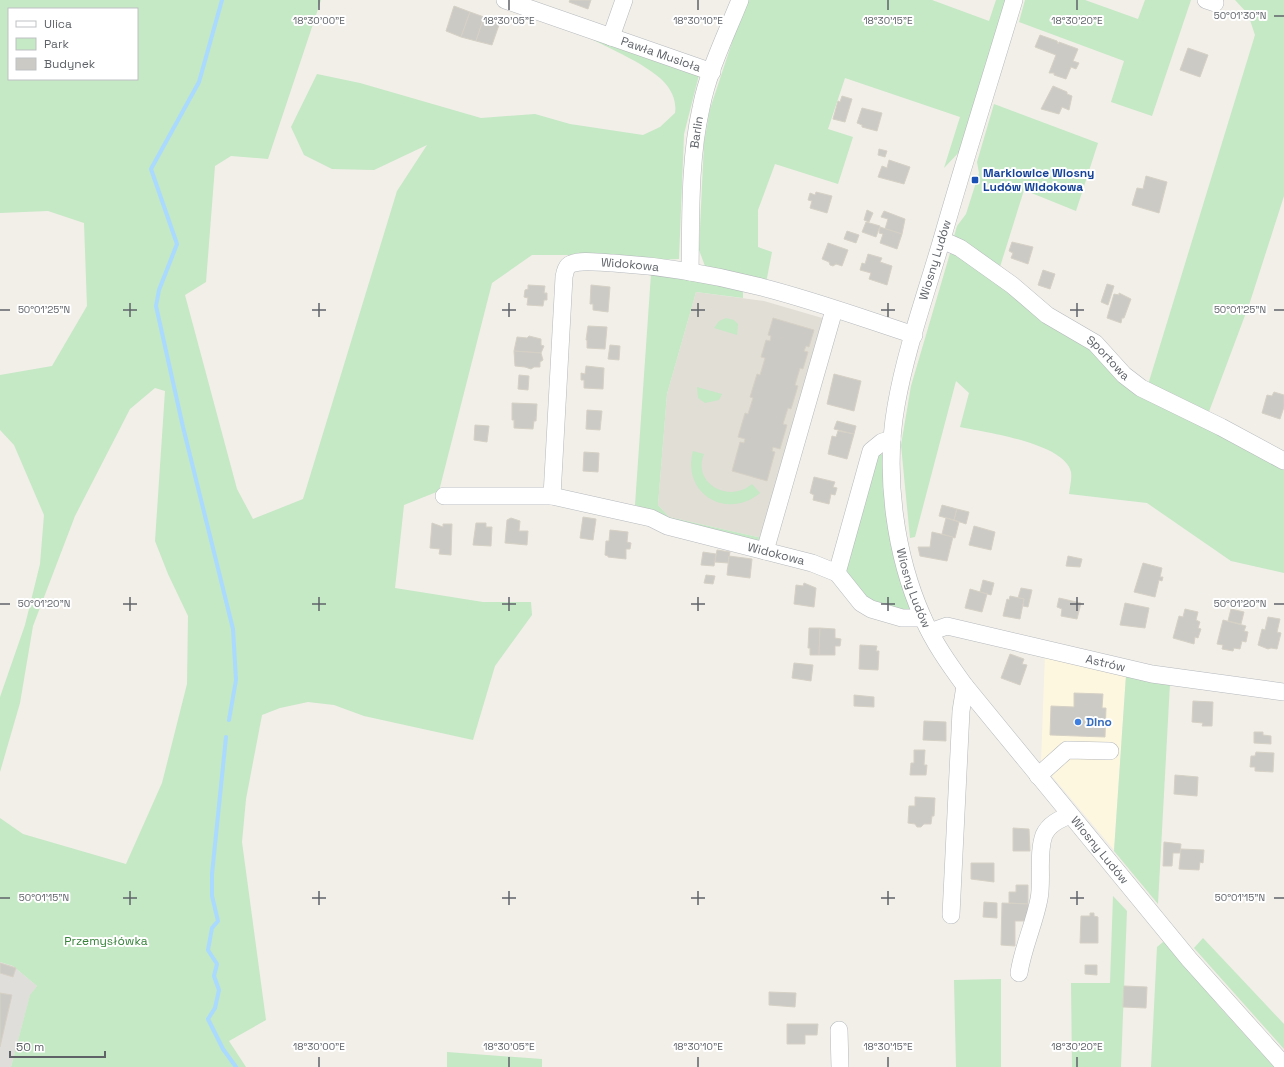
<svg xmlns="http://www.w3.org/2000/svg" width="1284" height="1067" font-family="'Space Grotesk',sans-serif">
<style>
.commercial{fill:#fef7e0}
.industrial{fill:#e0deda}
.education{fill:#e1ded6}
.green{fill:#c5e8c5;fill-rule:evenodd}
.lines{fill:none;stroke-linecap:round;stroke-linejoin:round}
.stream{stroke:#aadaff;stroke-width:4}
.building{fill:#cccac5;stroke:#d6d1c6}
.minor-casing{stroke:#b5b8bc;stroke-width:18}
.minor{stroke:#fff;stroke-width:17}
.ticks{fill:none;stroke:#5f6368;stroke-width:1.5}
.transit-dot{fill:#1a4fb4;stroke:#fff;stroke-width:1.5}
.shop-dot{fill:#3f7fe0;stroke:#fff;stroke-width:1.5}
.labels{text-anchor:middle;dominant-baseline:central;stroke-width:4;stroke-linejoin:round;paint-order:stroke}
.street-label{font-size:12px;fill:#5f6368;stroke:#fff}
.transit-label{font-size:12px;font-weight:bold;fill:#164399;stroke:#fff;text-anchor:start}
.shop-label{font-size:12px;font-weight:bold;fill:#366cbe;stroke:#fff;text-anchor:start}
.park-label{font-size:12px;fill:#348238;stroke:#fff}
.ticks-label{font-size:10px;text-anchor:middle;fill:#5f6368;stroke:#fff;stroke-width:4;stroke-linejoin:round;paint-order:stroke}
</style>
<rect width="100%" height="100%" fill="#f1efe8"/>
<!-- commercial -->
<path class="commercial" d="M1045 654 1126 675 1114 850 1041 763Z"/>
<!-- industrial -->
<path class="industrial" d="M0 962 13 966 37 986 30 996 11 1067H0Z"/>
<!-- education -->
<path class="education" d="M696 292 764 301 836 322 762 538 669 517 658 505 667 394Z"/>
<!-- green -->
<g class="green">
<path d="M0 0H321L268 159 231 156 215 166 206 282 185 295 237 489 253 519 303 499 397 191 427 145 374 170 332 169 304 155 291 127 317 74 360 83 481 118 535 114 570 124 643 135 660 127 675 113C677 103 672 90 664 82 648 64 598 43 575 31L699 75 684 134 679 259 653 260 582 255H532L492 283 439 491 404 505 395 588 483 602H531L532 615 495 666 473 740 364 716 334 705 308 702 280 708 262 715 246 799 242 842 266 1020 229 1041 246 1067H11L30 995 37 986 13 966 0 962V818L23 834 126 864 162 783 187 684 188 616 168 574 155 541 165 391 155 388 130 409 75 516 33 626 20 703 0 772V697L25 625 40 564 44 515 14 445 0 430V375L52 366 87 306 84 223 48 211 0 213ZM9 9H137V79H9Z"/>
<path d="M746 0H932L989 21 996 0H1006L962 149 944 168 960 117 845 78 828 129 853 137 838 184 775 164 758 210V247L772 252 766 283 705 266 699 250 704 143 710 109Z"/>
<path d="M1025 0H1085L1138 19 1145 0H1191L1152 116 1111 102 1124 61 1019 22Z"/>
<path d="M1235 0H1284V196L1250 302 1207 417 1147 388 1255 35 1248 14Z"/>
<path d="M994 104 1098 143 1076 211 1024 190 999 270 953 240 957 226 966 214 979 173 977 162Z"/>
<path d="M951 250 1093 347 1107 365 1284 464V573L1231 561 1147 503 1069 494C1070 487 1072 478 1071 472 1065 443 984 432 960 427L969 393 956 381 915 537 910 538 901 445 911 386Z"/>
<path d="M651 274H667L743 291V298L696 292 667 394 658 505 669 517 762 538 760 546 671 523 650 510 635 505Z"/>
<path d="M726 318 734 320 738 324 737 335 714 328 719 321Z"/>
<path d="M697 387 722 394 719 400 705 403 698 398Z"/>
<path d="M693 451 704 454C692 483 728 504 752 484L760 493C727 521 681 493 693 451Z"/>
<path d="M881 454 886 457 911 610 908 613 863 601 842 573 875 455Z"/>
<path d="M1126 675 1170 683 1158 904 1114 851Z"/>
<path d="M1113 896 1127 911 1121 1067H1072L1071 983H1110Z"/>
<path d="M1203 938 1284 1024V1049L1194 948Z"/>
<path d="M1163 942 1173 947 1218 1005 1274 1067H1151L1157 947Z"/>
<path d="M1001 979V1067H956L954 980Z"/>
<path d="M447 1052 542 1059V1067H447Z"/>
</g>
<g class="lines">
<!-- stream -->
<g class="stream">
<path d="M222 0 199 82 151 169 177 244 159 290 156 306 183 427 233 629 236 680 229 720"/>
<path d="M226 737 212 874V896L218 921 212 928 208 950 217 964 214 976 219 990 215 1008 208 1019 223 1049 236 1067"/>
</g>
</g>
<!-- building -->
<g class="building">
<path d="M570 0H591L588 9 569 2Z"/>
<path d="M454 6 470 12 461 37 446 31Z"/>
<path d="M470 12 484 17 476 41 461 37Z"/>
<path d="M484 17 500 22 492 45 476 41Z"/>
<path d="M1040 35 1057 41 1058 44 1059 42 1078 49 1073 61 1079 63 1076 69 1071 67 1066 79 1054 75V73H1049L1056 55 1035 47Z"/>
<path d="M1188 48 1208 55 1200 77 1180 70Z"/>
<path d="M1053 86 1067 92V94L1072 96 1069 110 1062 107 1059 114 1041 109Z"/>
<path d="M842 96 852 99 845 122 833 119 838 101 840 102Z"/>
<path d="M862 108 882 113 877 131 862 127V125L857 123Z"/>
<path d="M879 149 887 151 885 157 878 155Z"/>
<path d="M889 160 910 167 904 184 878 177 882 166 887 168Z"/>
<path d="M1146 176 1167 182 1159 213 1132 205 1137 188 1143 189Z"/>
<path d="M816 192 832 196 827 213 810 208 812 201 808 200 810 193 815 195Z"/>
<path d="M867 210 873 213 869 222 864 220Z"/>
<path d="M884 211 905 219 902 234 885 229 888 219 881 217Z"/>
<path d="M866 222 880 226 876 237 862 232Z"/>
<path d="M880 227 902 234 897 249 880 243 883 234 879 233Z"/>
<path d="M847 231 859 235 856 243 844 239Z"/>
<path d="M1012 242 1033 247 1028 264 1011 258 1013 253 1009 251Z"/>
<path d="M828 243 848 250 842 266 836 264 833 266 830 265 829 262 822 259Z"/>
<path d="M868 254 882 258 880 262 892 266 887 285 869 279 871 273 860 270 862 263 865 264Z"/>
<path d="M1043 270 1055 274 1050 289 1038 285Z"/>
<path d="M1107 284 1114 286 1108 305 1101 302Z"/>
<path d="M528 285 545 286 544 293H547V300H544L543 306 527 305 528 298 524 297 525 290 528 289Z"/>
<path d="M591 285 610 287 608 312 593 310V304H590Z"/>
<path d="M1119 293 1131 299 1124 318H1122L1121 323 1107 318 1114 294 1119 295Z"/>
<path d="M773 318 814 330 809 347 806 346 804 351 808 352 803 369 800 368 795 385 798 386 791 409 788 408 783 424 787 425 780 449 773 447 772 451 775 452 767 481 732 471 740 442 744 443 745 439 738 437 745 413 748 414 753 398 750 397 757 374 760 375 765 358 761 357 766 340 770 341 771 336 768 335Z"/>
<path d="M588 326 607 327 605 349 587 348V340H586Z"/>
<path d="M529 336 541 339V345L544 346 541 353 514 351 517 337 527 338Z"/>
<path d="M610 345 620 346 619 360 608 359Z"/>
<path d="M514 351 541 353 543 360 540 362V367H534L531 369 525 367 515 366Z"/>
<path d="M586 366 604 368 603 389 584 388V380H581V373L585 374Z"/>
<path d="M834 374 861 381 854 411 827 404Z"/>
<path d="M519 375 529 376 528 390 518 389Z"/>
<path d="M1274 392 1284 395V407L1280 419 1262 413 1267 395 1272 396Z"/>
<path d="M512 403 537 404 536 421H534L533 429 514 428V420H512Z"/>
<path d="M587 410 602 411 600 430 586 429Z"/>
<path d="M837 421 856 426 854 434 834 429Z"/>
<path d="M475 425 489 426 487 442 474 440Z"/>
<path d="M838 431 854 434 847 459 828 454 832 436 836 437Z"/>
<path d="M584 452 599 453 598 472 583 471Z"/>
<path d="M814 477 835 482 833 487 837 488 835 495 831 494 829 504 813 500 814 495 810 493Z"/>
<path d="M942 505 957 509 954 520 939 516Z"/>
<path d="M957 509 969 512 966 524 954 520Z"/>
<path d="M583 517 596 519 593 540 580 538Z"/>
<path d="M511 518 520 521 519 531H528L527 545 505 543 507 520Z"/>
<path d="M946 518 959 522 955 538 942 534Z"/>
<path d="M432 523 443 527V524H452L451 555 439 554 440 549 430 548Z"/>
<path d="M476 523H486V527H492L491 546 473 545Z"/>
<path d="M974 526 995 532 991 550 969 545Z"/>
<path d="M610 530 628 532 627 542 631 543 630 549H626V559L608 557V556L605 555 606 541H609Z"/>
<path d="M932 532 953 537 947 561 920 556 918 547H930Z"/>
<path d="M717 550 730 552 728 563 715 562Z"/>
<path d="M703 552 716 554 714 566 701 565Z"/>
<path d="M729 556 752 559 750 578 727 575Z"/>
<path d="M1068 556 1082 559 1080 567 1066 566Z"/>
<path d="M1143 563 1162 568 1160 577H1163L1162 581 1159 580 1155 597 1134 592Z"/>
<path d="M706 575 715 576 713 584 704 583Z"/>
<path d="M983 580 994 583 991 595 980 592Z"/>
<path d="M804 583 816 588 814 607 794 604 796 585 803 586Z"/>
<path d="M1021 588 1032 590 1028 607 1023 606 1024 599 1018 598Z"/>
<path d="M970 589 987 594 982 612 965 608Z"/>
<path d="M1010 596 1024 599 1020 619 1003 616 1007 599 1009 600Z"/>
<path d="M1059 598 1081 603 1077 619 1061 616 1062 609 1057 607Z"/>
<path d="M1125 603 1149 608 1145 628 1120 625Z"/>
<path d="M1185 609 1198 612 1196 620 1200 622 1198 628 1201 629 1198 638 1195 637 1194 644 1173 638 1179 616 1183 617Z"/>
<path d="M1231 609 1244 612 1241 624 1228 621Z"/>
<path d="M1268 617 1280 619 1277 632 1281 633 1277 649 1271 648 1268 649 1258 645 1262 629 1265 630Z"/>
<path d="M1223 620 1246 626 1244 631 1248 632 1246 642 1242 641 1240 649 1234 648 1233 651 1222 649 1223 645 1217 644Z"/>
<path d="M809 628H820L819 655H810V648H808Z"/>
<path d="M820 628 835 629V638L841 639 840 646H835V655H819Z"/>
<path d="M860 645 877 646 876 651H879L878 670 859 669Z"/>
<path d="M1010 654 1024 659 1022 664 1027 665 1020 685 1001 678Z"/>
<path d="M794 663 813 665 811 681 792 678Z"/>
<path d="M1074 693 1103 694 1102 708H1106L1105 737 1050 735 1051 706 1074 707Z"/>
<path d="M854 695 874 697V707L854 706Z"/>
<path d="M1193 701 1213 702 1212 726H1202L1203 723 1192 722Z"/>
<path d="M924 721 946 722V741L923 740Z"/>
<path d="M1254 732H1263V735L1271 736V744L1254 743Z"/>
<path d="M914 750H925L924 765H927L926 775H910L911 763H914Z"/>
<path d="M1256 752 1274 753 1273 772 1255 771V767H1250L1251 756H1255Z"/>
<path d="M1175 775 1198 777 1197 796 1174 794Z"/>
<path d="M915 797 935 798 934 816H932L931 824H924L921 827H917L915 824 908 823 909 806H915Z"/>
<path d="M1013 828 1029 829 1030 851H1013Z"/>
<path d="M1164 842 1181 844 1180 853H1173L1172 866H1163Z"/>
<path d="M1181 849 1204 850 1203 863 1200 862 1199 870 1179 869Z"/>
<path d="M971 863H994V882L971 879Z"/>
<path d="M1016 885H1028V904L1009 903V892H1016Z"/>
<path d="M984 902 997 903V918L983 917Z"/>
<path d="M1002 903 1028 904V921H1015V946L1001 945Z"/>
<path d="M1090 913H1094V916L1098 917V943H1080L1081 916H1090Z"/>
<path d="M0 963 16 968 13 977 0 973Z"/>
<path d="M1085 965H1097V975L1085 974Z"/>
<path d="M1124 986 1147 987 1146 1008 1123 1007Z"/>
<path d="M769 992 796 993 795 1007 769 1005Z"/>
<path d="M0 993 12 995 0 1047Z"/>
<path d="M787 1024H818L817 1035H805V1044H787Z"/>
</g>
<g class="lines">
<defs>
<g id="minor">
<path id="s1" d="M505 0 712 72"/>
<path id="s2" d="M1014 0C990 80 965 159 942 239 926 294 906 349 896 406 884 475 895 555 923 618 934 643 949 664 965 686L1189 959 1284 1065"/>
<path d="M1206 0 1215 3"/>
<path d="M611 37 624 0"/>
<path id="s3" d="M942 240 960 248 1012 285 1047 315 1095 343 1124 375 1141 388 1221 427 1284 461"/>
<path id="s4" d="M690 272C691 217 689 162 701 108 708 71 726 35 740 0"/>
<path id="s5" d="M444 496H552L651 518 667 526 812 563 837 573 861 603 871 609 902 618H923"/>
<path id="s6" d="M552 496 564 277C565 272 566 266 571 264 582 259 601 263 613 263 662 266 710 274 757 286 810 299 862 318 914 335"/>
<path d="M765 551 834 310"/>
<path d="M837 573 871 451 882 442 892 439"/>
<path id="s7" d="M930 632 947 626 1152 674 1284 692"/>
<path d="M1038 776 1067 750 1110 751"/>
<path d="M951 915 961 711 965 686"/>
<path d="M1019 973C1023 947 1034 925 1039 899 1043 879 1037 854 1044 835 1049 824 1060 819 1070 815"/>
<path d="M839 1030 840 1067"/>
</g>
</defs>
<!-- minor casing -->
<use href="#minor" class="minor-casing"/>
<!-- minor -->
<use href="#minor" class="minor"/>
</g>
<!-- ticks -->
<path class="ticks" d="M319 0V10M509 0V10M698 0V10M888 0V10M1077 0V10M1274 16H1284M130 303V317M319 303V317M509 303V317M698 303V317M888 303V317M1077 303V317M0 310H10M123 310H137M312 310H326M502 310H516M691 310H705M881 310H895M1070 310H1084M1274 310H1284M130 597V611M319 597V611M509 597V611M698 597V611M888 597V611M1077 597V611M0 604H10M123 604H137M312 604H326M502 604H516M691 604H705M881 604H895M1070 604H1084M1274 604H1284M130 891V905M319 891V905M509 891V905M698 891V905M888 891V905M1077 891V905M0 898H10M123 898H137M312 898H326M502 898H516M691 898H705M881 898H895M1070 898H1084M1274 898H1284M319 1057V1067M509 1057V1067M698 1057V1067M888 1057V1067M1077 1057V1067"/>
<!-- markers -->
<rect class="transit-dot" x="971" y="176" width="8" height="8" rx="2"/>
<circle class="shop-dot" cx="1078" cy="722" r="4"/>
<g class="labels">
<!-- street labels -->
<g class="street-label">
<text stroke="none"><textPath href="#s1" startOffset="165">Pawła Musioła</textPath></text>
<text stroke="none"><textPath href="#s4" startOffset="140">Barlin</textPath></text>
<text transform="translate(935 260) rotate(-73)">Wiosny Ludów</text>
<text stroke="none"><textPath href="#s6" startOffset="294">Widokowa</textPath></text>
<text stroke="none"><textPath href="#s3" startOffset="205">Sportowa</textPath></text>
<text stroke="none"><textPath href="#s5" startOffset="340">Widokowa</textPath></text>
<text stroke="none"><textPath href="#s2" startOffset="608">Wiosny Ludów</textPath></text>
<text stroke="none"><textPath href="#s7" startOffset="181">Astrów</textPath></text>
<text stroke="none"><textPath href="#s2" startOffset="932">Wiosny Ludów</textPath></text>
</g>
<!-- transit labels -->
<g class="transit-label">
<text x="983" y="173">Marklowice Wiosny<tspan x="983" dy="14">Ludów Widokowa</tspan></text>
</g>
<!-- shop labels -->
<g class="shop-label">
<text x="1086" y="722">Dino</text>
</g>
<!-- park labels -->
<g class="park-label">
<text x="106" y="941">Przemysłówka</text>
</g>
</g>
<g class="ticks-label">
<text x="1240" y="19">50°01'30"N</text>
<text x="319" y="24">18°30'00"E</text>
<text x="509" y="24">18°30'05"E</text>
<text x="698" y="24">18°30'10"E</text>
<text x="888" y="24">18°30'15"E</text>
<text x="1077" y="24">18°30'20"E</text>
<text x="44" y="313">50°01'25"N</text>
<text x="1240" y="313">50°01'25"N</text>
<text x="44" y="607">50°01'20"N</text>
<text x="1240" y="607">50°01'20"N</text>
<text x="44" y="901">50°01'15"N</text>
<text x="1240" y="901">50°01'15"N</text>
<text x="319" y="1050">18°30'00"E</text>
<text x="509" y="1050">18°30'05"E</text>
<text x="698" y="1050">18°30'10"E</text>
<text x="888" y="1050">18°30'15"E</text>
<text x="1077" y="1050">18°30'20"E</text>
</g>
<!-- legend -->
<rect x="8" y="8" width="130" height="72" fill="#ffffff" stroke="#bfc1c3"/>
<rect x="16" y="21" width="20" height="6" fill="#ffffff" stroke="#bfc1c3"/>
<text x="44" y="28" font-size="12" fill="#5f6368">Ulica</text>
<rect x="16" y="38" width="20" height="12" fill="#c5e8c5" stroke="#bfc1c3"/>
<text x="44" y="48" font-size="12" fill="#5f6368">Park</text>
<rect x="16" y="58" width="20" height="12" fill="#cccac5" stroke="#bfc1c3"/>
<text x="44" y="68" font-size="12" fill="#5f6368">Budynek</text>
<!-- scale -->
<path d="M10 1051v6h95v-6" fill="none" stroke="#5f6368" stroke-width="2"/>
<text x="16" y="1051" font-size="12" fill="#5f6368" stroke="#ffffff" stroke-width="3" paint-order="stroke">50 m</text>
</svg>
